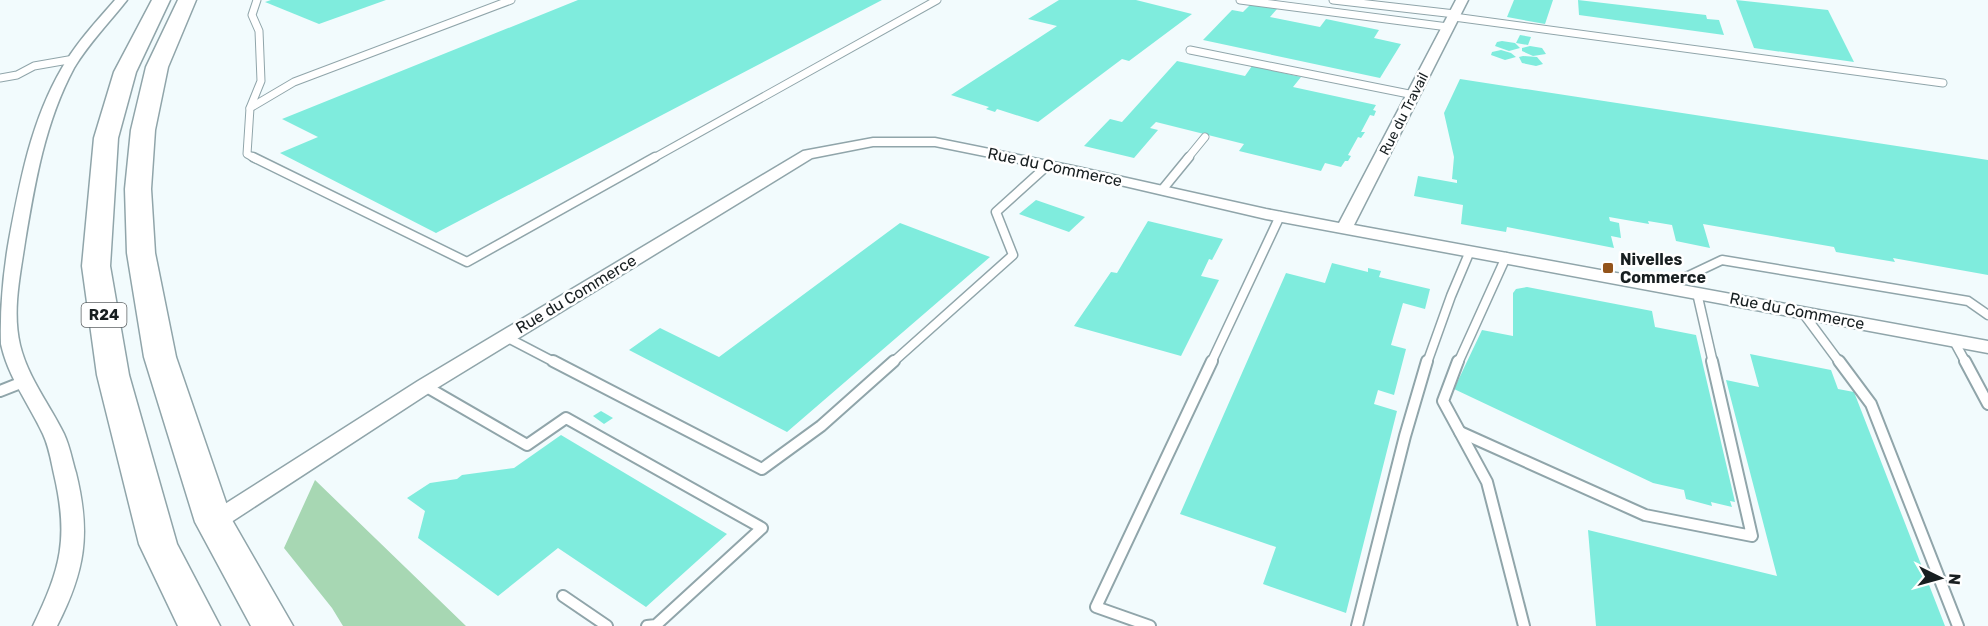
<svg xmlns="http://www.w3.org/2000/svg" width="1988" height="626" font-family="Rubik,sans-serif">
<style>
.green{fill:#a7d7b3}
.building{fill:#7fecdd}
.lines{fill:none;stroke-linecap:round;stroke-linejoin:round}
.service-far2-casing{stroke:#90a5aa;stroke-width:9}
.service-far1-casing{stroke:#90a5aa;stroke-width:11}
.service-casing{stroke:#90a5aa;stroke-width:14}
.minor-casing{stroke:#90a5aa;stroke-width:3}
.trunk-casing{stroke:#90a5aa;stroke-width:3}
.service-far2{stroke:#fff;stroke-width:7}
.service-far1{stroke:#fff;stroke-width:8}
.service{stroke:#fff;stroke-width:10}
.minor{fill:#fff;fill-rule:evenodd}
.trunk{fill:#fff;fill-rule:evenodd}
.poi-dot{fill:#93541b;stroke:#fff;stroke-width:2}
.labels{text-anchor:middle;dominant-baseline:central;stroke-width:5;stroke-linejoin:round;paint-order:stroke}
.far-street-label{font-size:14px;fill:#181f21;stroke:#fff}
.shield{fill:#fff;stroke:#5d6264;stroke-width:1.5}
.shield-label{font-size:15px;font-weight:bold;fill:#181f21}
.street-label{font-size:16px;fill:#181f21;stroke:#fff}
.poi-label{font-size:16px;font-weight:bold;fill:#181f21;stroke:#fff;text-anchor:start}
</style>
<rect width="100%" height="100%" fill="#f2fbfd"/>
<!-- green -->
<path class="green" d="M315 480 466 626H343L332 608 284 548Z"/>
<!-- building -->
<g class="building">
<path d="M271 0H386L319 24 265 2Z"/>
<path d="M578 0H882L436 233 280 153 318 137 282 119Z"/>
<path d="M1059 0H1136L1192 14 1129 61 1122 59 1038 122 997 109 995 112 986 109 989 107 951 95 1057 26 1028 19Z"/>
<path d="M1514 0H1553L1545 24 1507 17Z"/>
<path d="M1578 0 1706 15 1707 19 1719 20 1724 35 1579 15Z"/>
<path d="M1736 0 1828 10 1854 62 1754 48Z"/>
<path d="M1251 4 1277 9 1270 17 1320 27 1326 19 1379 30 1374 38 1401 44 1380 78 1203 40 1232 10 1243 12Z"/>
<path d="M1520 35 1531 37 1528 45 1516 43Z"/>
<path d="M1502 41 1515 43 1520 48 1509 51 1495 46 1497 42Z"/>
<path d="M1530 46 1542 48 1546 54 1533 56 1522 51V48Z"/>
<path d="M1501 50 1511 53 1516 57 1505 60 1491 55 1492 52Z"/>
<path d="M1523 56 1537 57 1543 64 1536 66 1522 63 1519 57Z"/>
<path d="M1177 61 1245 76 1252 66 1301 77 1293 87 1376 105 1373 110 1376 111 1374 116 1370 115 1361 132H1365L1361 138 1358 137 1348 155 1351 156 1348 161H1345L1341 167 1325 163 1321 171 1239 151 1244 144 1156 122 1150 128 1158 130 1134 158 1084 146 1110 119 1122 122Z"/>
<path d="M1460 79 1988 160V275L1893 258 1895 262 1836 252 1834 247 1703 224 1710 248 1676 241 1672 225 1648 221 1649 224 1609 217 1610 221 1619 223 1621 238 1611 236 1614 248 1507 227 1506 232 1461 224 1463 205 1414 196 1418 176 1457 183V180L1452 179 1454 157 1444 113Z"/>
<path d="M1036 200 1085 217 1069 232 1019 214Z"/>
<path d="M1148 221 1223 239 1212 260 1209 259 1201 276 1219 280 1181 356 1074 326 1111 272 1117 273Z"/>
<path d="M900 223 990 257 787 432 629 350 660 328 719 357Z"/>
<path d="M1332 263 1368 272V268L1381 271 1379 277 1430 289 1425 309 1403 303 1391 345 1406 349 1394 395 1378 390 1374 404 1397 411 1346 613 1263 584 1276 547 1180 514 1286 273 1325 283Z"/>
<path d="M1527 287 1652 311 1655 327 1696 335 1735 502 1730 501 1732 507 1711 502 1712 506 1686 499 1684 490 1653 483 1454 389 1482 330 1513 336V293L1516 289Z"/>
<path d="M1750 354 1831 370 1838 389 1854 392 1945 626H1596L1588 530 1777 576 1726 380 1759 387Z"/>
<path d="M601 411 613 418 604 424 593 416Z"/>
<path d="M561 435 727 534 646 607 558 548 498 596 418 538 425 511 407 498 430 483 457 479 462 475 514 468Z"/>
</g>
<g class="lines">
<defs>
<g id="service-far2">
<path d="M1240 0 1448 27"/>
<path d="M1333 0 1455 14"/>
<path d="M1454 17 1943 83"/>
<path d="M1190 50 1414 95"/>
<path d="M0 78 17 75 34 66 74 59"/>
<path d="M250 108 261 81 259 31 252 15 257 0"/>
<path d="M256 159 247 154 250 108 294 82 511 0"/>
<path d="M652 159 937 0"/>
<path d="M1187 159 1205 137"/>
</g>
<g id="service-far1">
<path d="M253 157 467 262 655 157"/>
<path d="M1162 190 1189 157"/>
<path d="M1665 287 1722 260 1968 301 1988 315"/>
<path d="M1697 293 1713 363"/>
<path d="M1803 313 1840 363"/>
<path d="M506 337 556 363"/>
<path d="M1954 341 1966 363"/>
<path d="M892 363 1013 255 996 212 1048 165"/>
<path d="M1211 363 1280 216"/>
<path d="M1427 363 1451 296 1470 251"/>
<path d="M1458 363 1506 257"/>
</g>
<g id="service">
<path d="M553 361 762 469 821 426 894 361"/>
<path d="M1458 361 1443 401 1487 482 1524 626"/>
<path d="M1839 361 1871 404 1958 626"/>
<path d="M1965 361 1988 404"/>
<path d="M425 386 527 445 566 418 762 528 656 625 647 626"/>
<path d="M0 391 23 382"/>
<path d="M1460 432 1645 515 1752 536 1712 361"/>
<path d="M563 596 607 626"/>
<path d="M1150 626 1096 607 1212 361"/>
<path d="M1357 626 1405 436 1427 361"/>
</g>
<g id="minor">
<path d="M115 0H127C109 23 89 43 74 68 45 122 35 182 25 242 20 276 12 311 20 345 28 378 50 405 64 434 70 447 72 460 76 473 91 534 85 571 57 626H33C61 568 69 538 54 474 51 460 49 447 43 434 29 404 8 377 1 344 0 310 3 274 9 240 20 181 31 121 62 68 76 43 96 22 115 0Z"/>
<path d="M1456 0H1468L1354 225 1988 341V353L1266 219 1073 174 935 146H873L812 158 432 391 222 528 214 531 206 528 203 522 206 516 418 381 803 151 873 138H935L1073 166 1266 209 1339 223Z"/>
</g>
<g id="trunk">
<path d="M152 0H170L136 72 118 138 110 266 129 375 177 544 220 626H178L139 544 97 375 82 266 94 138 114 72Z"/>
<path d="M178 0H196L168 67 155 130 151 189 155 253 176 357 232 520 293 626H251L195 522 144 357 127 253 125 189 131 130 146 67Z"/>
</g>
</defs>
<!-- service-far2 casing -->
<use href="#service-far2" class="service-far2-casing"/>
<!-- service-far1 casing -->
<use href="#service-far1" class="service-far1-casing"/>
<!-- service casing -->
<use href="#service" class="service-casing"/>
<!-- minor casing -->
<use href="#minor" class="minor-casing"/>
<!-- trunk casing -->
<use href="#trunk" class="trunk-casing"/>
<!-- service-far2 -->
<use href="#service-far2" class="service-far2"/>
<!-- service-far1 -->
<use href="#service-far1" class="service-far1"/>
<!-- service -->
<use href="#service" class="service"/>
<!-- minor -->
<use href="#minor" class="minor"/>
<!-- trunk -->
<use href="#trunk" class="trunk"/>
</g>
<!-- markers -->
<rect class="poi-dot" x="1602" y="262" width="12" height="12" rx="3"/>
<g class="labels">
<!-- far-street labels -->
<g class="far-street-label">
<text transform="translate(1404 114) rotate(-63)">Rue du Travail</text>
</g>
<!-- shield labels -->
<rect class="shield" x="81.5" y="303" width="45" height="24" rx="4.5"/>
<g class="shield-label">
<text x="104" y="315">R24</text>
</g>
<!-- street labels -->
<g class="street-label">
<text transform="translate(1055 167) rotate(12)">Rue du Commerce</text>
<text transform="translate(576 294) rotate(-31)">Rue du Commerce</text>
<text transform="translate(1797 311) rotate(11)">Rue du Commerce</text>
</g>
<!-- poi labels -->
<g class="poi-label">
<text x="1620" y="259">Nivelles<tspan x="1620" dy="18">Commerce</tspan></text>
</g>
</g>
<!-- north arrow -->
<g transform="translate(1940 578) rotate(95)" stroke="#ffffff" stroke-width="4.5" paint-order="stroke">
<path d="M0-4.5L10 22L0 15L-10 22Z" fill="#181f21"/>
<text y="-9" font-size="16" font-weight="bold" text-anchor="middle" fill="#181f21">N</text>
</g>
</svg>
